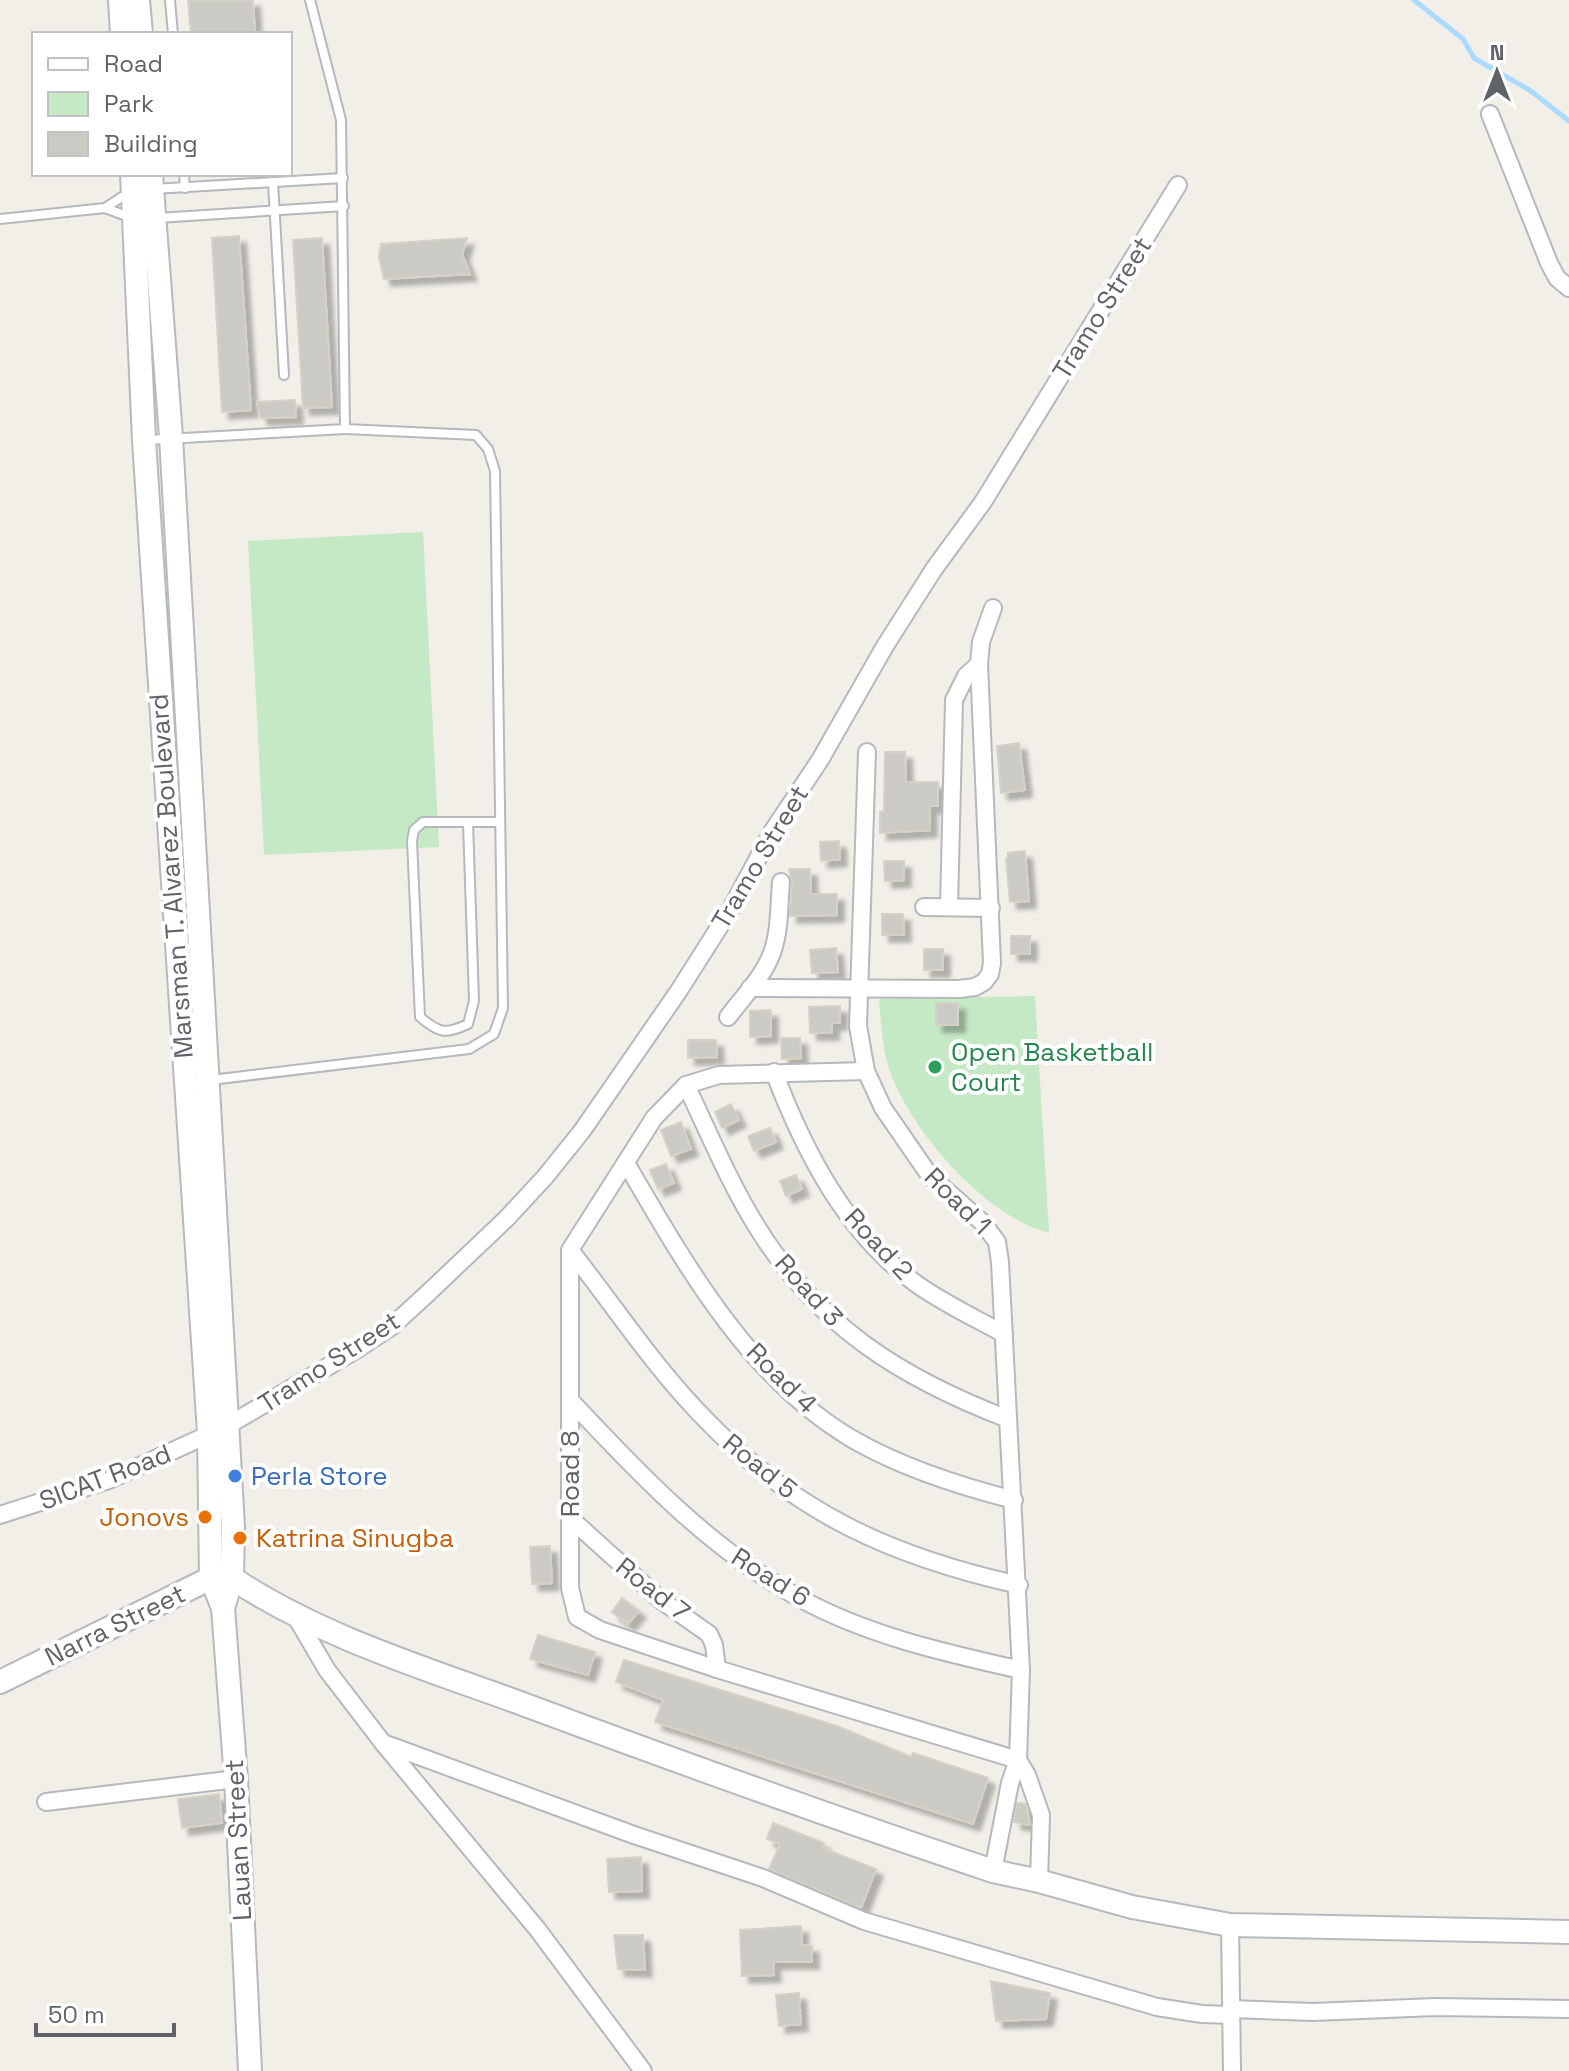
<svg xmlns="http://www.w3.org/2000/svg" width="1569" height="2071" font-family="'Space Grotesk',sans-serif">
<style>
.green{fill:#c5e8c5}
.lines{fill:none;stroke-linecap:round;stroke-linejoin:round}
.stream{stroke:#aadaff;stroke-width:5}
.building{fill:#cccac5;stroke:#d6d1c6;stroke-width:2;filter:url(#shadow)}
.lane-casing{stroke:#b5b8bc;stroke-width:12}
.street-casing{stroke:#b5b8bc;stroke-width:20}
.secondary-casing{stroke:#b6babf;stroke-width:26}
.lane{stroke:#fff;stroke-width:8}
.street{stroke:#fff;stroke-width:16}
.secondary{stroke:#fff;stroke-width:22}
.leisure-dot{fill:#2e9e5b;stroke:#fff;stroke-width:3}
.shop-dot{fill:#3f7fe0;stroke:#fff;stroke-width:3}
.food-dot{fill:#e8710a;stroke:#fff;stroke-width:3}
.labels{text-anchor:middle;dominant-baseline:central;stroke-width:8;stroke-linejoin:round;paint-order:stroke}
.street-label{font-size:26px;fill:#5f6368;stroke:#fff}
.leisure-label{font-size:26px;fill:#27864d;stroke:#fff;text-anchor:start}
.shop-label{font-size:26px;fill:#366cbe;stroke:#fff;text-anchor:start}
.food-label{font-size:26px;fill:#c56008;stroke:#fff;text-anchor:end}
</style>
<defs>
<filter id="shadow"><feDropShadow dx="7" dy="7" stdDeviation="2" flood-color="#0004"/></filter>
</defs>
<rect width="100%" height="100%" fill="#f1efe8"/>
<!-- green -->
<g class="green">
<path d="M423 532 439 847 264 855 248 541Z"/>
<path d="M1035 996 1049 1233C1040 1230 1030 1227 1021 1222 967 1193 912 1129 890 1072 882 1048 881 1023 879 999Z"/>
</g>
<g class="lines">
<!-- stream -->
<path class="stream" d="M1414 0 1463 39 1474 58 1531 91 1569 121"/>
</g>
<!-- building -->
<g class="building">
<path d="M188 0H253L255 34H191Z"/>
<path d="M239 236 251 410 222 412 212 238Z"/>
<path d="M322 238 332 407 303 408 293 240Z"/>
<path d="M467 238 462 254 470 274 384 279 379 257 381 244Z"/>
<path d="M295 400 296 417 261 418 257 402Z"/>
<path d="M1019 743 1025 790 1001 793 997 746Z"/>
<path d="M885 752H905L906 782H938V806H930V830L880 833V812H884Z"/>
<path d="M839 841 840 859 821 861 820 842Z"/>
<path d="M1025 851 1029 901 1010 902 1006 859H1008V853Z"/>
<path d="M884 861H904V880L885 881Z"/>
<path d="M789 869H810L811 894H837V915L790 916 792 883Z"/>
<path d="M882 914H903L904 935H882Z"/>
<rect x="1011" y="936" width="19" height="18"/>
<path d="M836 948 838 972 812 973 810 950Z"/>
<rect x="924" y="949" width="19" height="21"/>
<rect x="936" y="1003" width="22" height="22"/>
<path d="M840 1006V1023H832V1033H810L809 1007Z"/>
<path d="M771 1010V1036L750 1037V1011Z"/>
<path d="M781 1038H800L801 1058 782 1059Z"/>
<path d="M688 1040H716L717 1057 688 1058Z"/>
<path d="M731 1104 739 1120 722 1128 715 1112Z"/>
<path d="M681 1122 691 1149 671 1156 661 1130Z"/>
<path d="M770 1128 776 1142 754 1151 748 1136Z"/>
<path d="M666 1164 674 1183 658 1189 650 1170Z"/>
<path d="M796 1175 802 1189 786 1196 780 1181Z"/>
<path d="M550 1546 552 1583 532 1584 530 1547Z"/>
<path d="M622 1598 639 1611 628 1624 612 1612Z"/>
<path d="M538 1635 595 1652 588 1675 530 1659Z"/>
<path d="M624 1660 837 1726 911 1757 913 1753 988 1778 973 1824 655 1722 663 1700 616 1682Z"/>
<path d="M219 1794 222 1823 182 1828 178 1799Z"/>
<path d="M1017 1803 1026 1804 1030 1825 1014 1822Z"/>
<path d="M773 1823 824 1843 822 1848 876 1869 861 1908 769 1869 780 1844 767 1839Z"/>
<path d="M641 1857 642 1891 609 1892 607 1859Z"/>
<path d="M801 1926 802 1945 812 1946V1962H773L774 1975 742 1976 740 1930Z"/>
<path d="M614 1935H643L645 1970 618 1969Z"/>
<path d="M991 1981 1050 1993 1046 2019 996 2021Z"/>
<path d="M799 1993 801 2024 779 2026 776 1995Z"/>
</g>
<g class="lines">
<defs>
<g id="lane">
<path d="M170 0 173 34"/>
<path d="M184 174 185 188"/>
<path d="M273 182 284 375"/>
<path d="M153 189 343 178"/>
<path d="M105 208 131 191"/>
<path d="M157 218 344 206"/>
<path d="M0 219 105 208 132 218"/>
<path d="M147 440 345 429 341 120 310 0"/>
<path d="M468 822 474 1001 468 1024C445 1035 439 1033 420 1017L412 841 414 830 423 822H499"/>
<path d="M211 1080 469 1049 494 1034 503 1008 495 471 488 449 476 435 345 429"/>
</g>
<g id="street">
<path d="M1490 114 1549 263 1557 278 1569 288"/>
<path d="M867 752 858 1026 866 1071 883 1108 930 1176 983 1223 997 1242 1000 1262 1021 1670 1018 1760 1010 1783 993 1871"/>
<path d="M924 907 991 908"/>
<path d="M949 907 954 700 966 676 979 664"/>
<path d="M750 988 959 989 975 987 984 982 990 974 992 963 979 664 981 642 993 608"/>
<path d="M728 1017C743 997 763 977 772 953 780 931 779 905 781 882"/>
<path d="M866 1071 719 1075 686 1085 654 1118 570 1250V1588L577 1617 600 1630 717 1669 1018 1760"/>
<path d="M774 1072C804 1151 847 1235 918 1285 945 1304 975 1318 1004 1334"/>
<path d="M686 1085C709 1133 729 1182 757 1227 819 1327 901 1378 1008 1419"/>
<path d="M626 1163C685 1264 749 1379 854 1440 903 1468 959 1486 1014 1500"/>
<path d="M570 1250C615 1307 656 1370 707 1421 797 1514 893 1557 1019 1585"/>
<path d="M570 1400C640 1475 711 1550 801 1599 869 1636 946 1653 1021 1670"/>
<path d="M0 1515 109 1480 227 1426 356 1350 391 1327 426 1295 507 1218 545 1177 582 1131 678 992 732 907 772 832 820 760 885 646 934 569 983 502 1178 185"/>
<path d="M571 1519 662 1601 709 1634 714 1645 717 1669"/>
<path d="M296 1617 327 1670 383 1743 538 1930 643 2071"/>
<path d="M383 1743 634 1835 763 1878 864 1921 1157 2007 1202 2014 1231 2015"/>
<path d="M1018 1760 1027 1775 1041 1815 1039 1881"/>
<path d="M46 1802 236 1779"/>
<path d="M1230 1925 1232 2071"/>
<path d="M1231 2009 1313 2012 1435 2007 1569 2009"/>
</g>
<g id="secondary">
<path d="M120 0 122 34"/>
<path d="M138 0 141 34"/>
<path d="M132 174 144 440 209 1433 211 1578 223 1608 236 1779 250 2071"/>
<path d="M151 174 171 437 233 1527 232 1578 223 1608"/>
<path d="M232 1578C317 1635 424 1668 520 1703 676 1761 834 1818 993 1871L1039 1881 1132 1907 1230 1925 1569 1932"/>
<path d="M0 1682 211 1578H223"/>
</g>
</defs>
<!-- lane casing -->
<use href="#lane" class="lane-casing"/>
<!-- street casing -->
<use href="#street" class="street-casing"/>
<!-- secondary casing -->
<use href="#secondary" class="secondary-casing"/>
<!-- lane -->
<use href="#lane" class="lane"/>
<!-- street -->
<use href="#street" class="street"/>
<!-- secondary -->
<use href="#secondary" class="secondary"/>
</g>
<!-- markers -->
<circle class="leisure-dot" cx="935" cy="1067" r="8"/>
<circle class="shop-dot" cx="235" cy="1476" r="8"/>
<g class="food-dot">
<circle cx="205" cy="1517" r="8"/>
<circle cx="240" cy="1538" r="8"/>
</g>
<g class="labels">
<!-- street labels -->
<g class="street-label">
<text transform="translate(1102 308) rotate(-58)">Tramo Street</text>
<text transform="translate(760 857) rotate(-59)">Tramo Street</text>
<text transform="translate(171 876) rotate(-94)">Marsman T. Alvarez Boulevard</text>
<text transform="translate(958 1201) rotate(45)">Road 1</text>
<text transform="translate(879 1244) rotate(47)">Road 2</text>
<text transform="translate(809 1290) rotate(48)">Road 3</text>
<text transform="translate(329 1362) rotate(-33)">Tramo Street</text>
<text transform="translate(782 1378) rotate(45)">Road 4</text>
<text transform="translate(760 1466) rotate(39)">Road 5</text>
<text transform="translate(570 1474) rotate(-90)">Road 8</text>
<text transform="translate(105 1477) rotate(-21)">SICAT Road</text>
<text transform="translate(771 1577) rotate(32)">Road 6</text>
<text transform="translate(653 1589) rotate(38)">Road 7</text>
<text transform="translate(115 1625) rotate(-26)">Narra Street</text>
<text transform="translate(238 1840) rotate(-93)">Lauan Street</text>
</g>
<!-- leisure labels -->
<g class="leisure-label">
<text x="951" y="1052">Open Basketball<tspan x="951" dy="30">Court</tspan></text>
</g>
<!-- shop labels -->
<g class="shop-label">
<text x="251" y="1476">Perla Store</text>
</g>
<!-- food labels -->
<g class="food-label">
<text x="189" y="1517">Jonovs</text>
<text x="256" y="1538" text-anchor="start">Katrina Sinugba</text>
</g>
</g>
<!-- legend -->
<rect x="32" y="32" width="260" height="144" fill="#ffffff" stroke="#bfc1c3" stroke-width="2"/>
<rect x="48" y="58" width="40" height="12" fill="#ffffff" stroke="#bfc1c3" stroke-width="2"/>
<text x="104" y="72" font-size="24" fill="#5f6368">Road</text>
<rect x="48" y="92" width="40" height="24" fill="#c5e8c5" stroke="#bfc1c3" stroke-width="2"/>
<text x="104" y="112" font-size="24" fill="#5f6368">Park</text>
<rect x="48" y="132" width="40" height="24" fill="#cccac5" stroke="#bfc1c3" stroke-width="2"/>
<text x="104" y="152" font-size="24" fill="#5f6368">Building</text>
<!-- north arrow -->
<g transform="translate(1497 72)" stroke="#ffffff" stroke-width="6" paint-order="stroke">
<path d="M0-6L14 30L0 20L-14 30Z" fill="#5f6368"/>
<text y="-12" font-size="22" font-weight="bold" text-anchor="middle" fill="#5f6368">N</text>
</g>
<!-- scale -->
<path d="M36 2023v12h138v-12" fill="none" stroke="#5f6368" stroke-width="4"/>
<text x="48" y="2023" font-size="24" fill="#5f6368" stroke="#ffffff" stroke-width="6" paint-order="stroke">50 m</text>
</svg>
